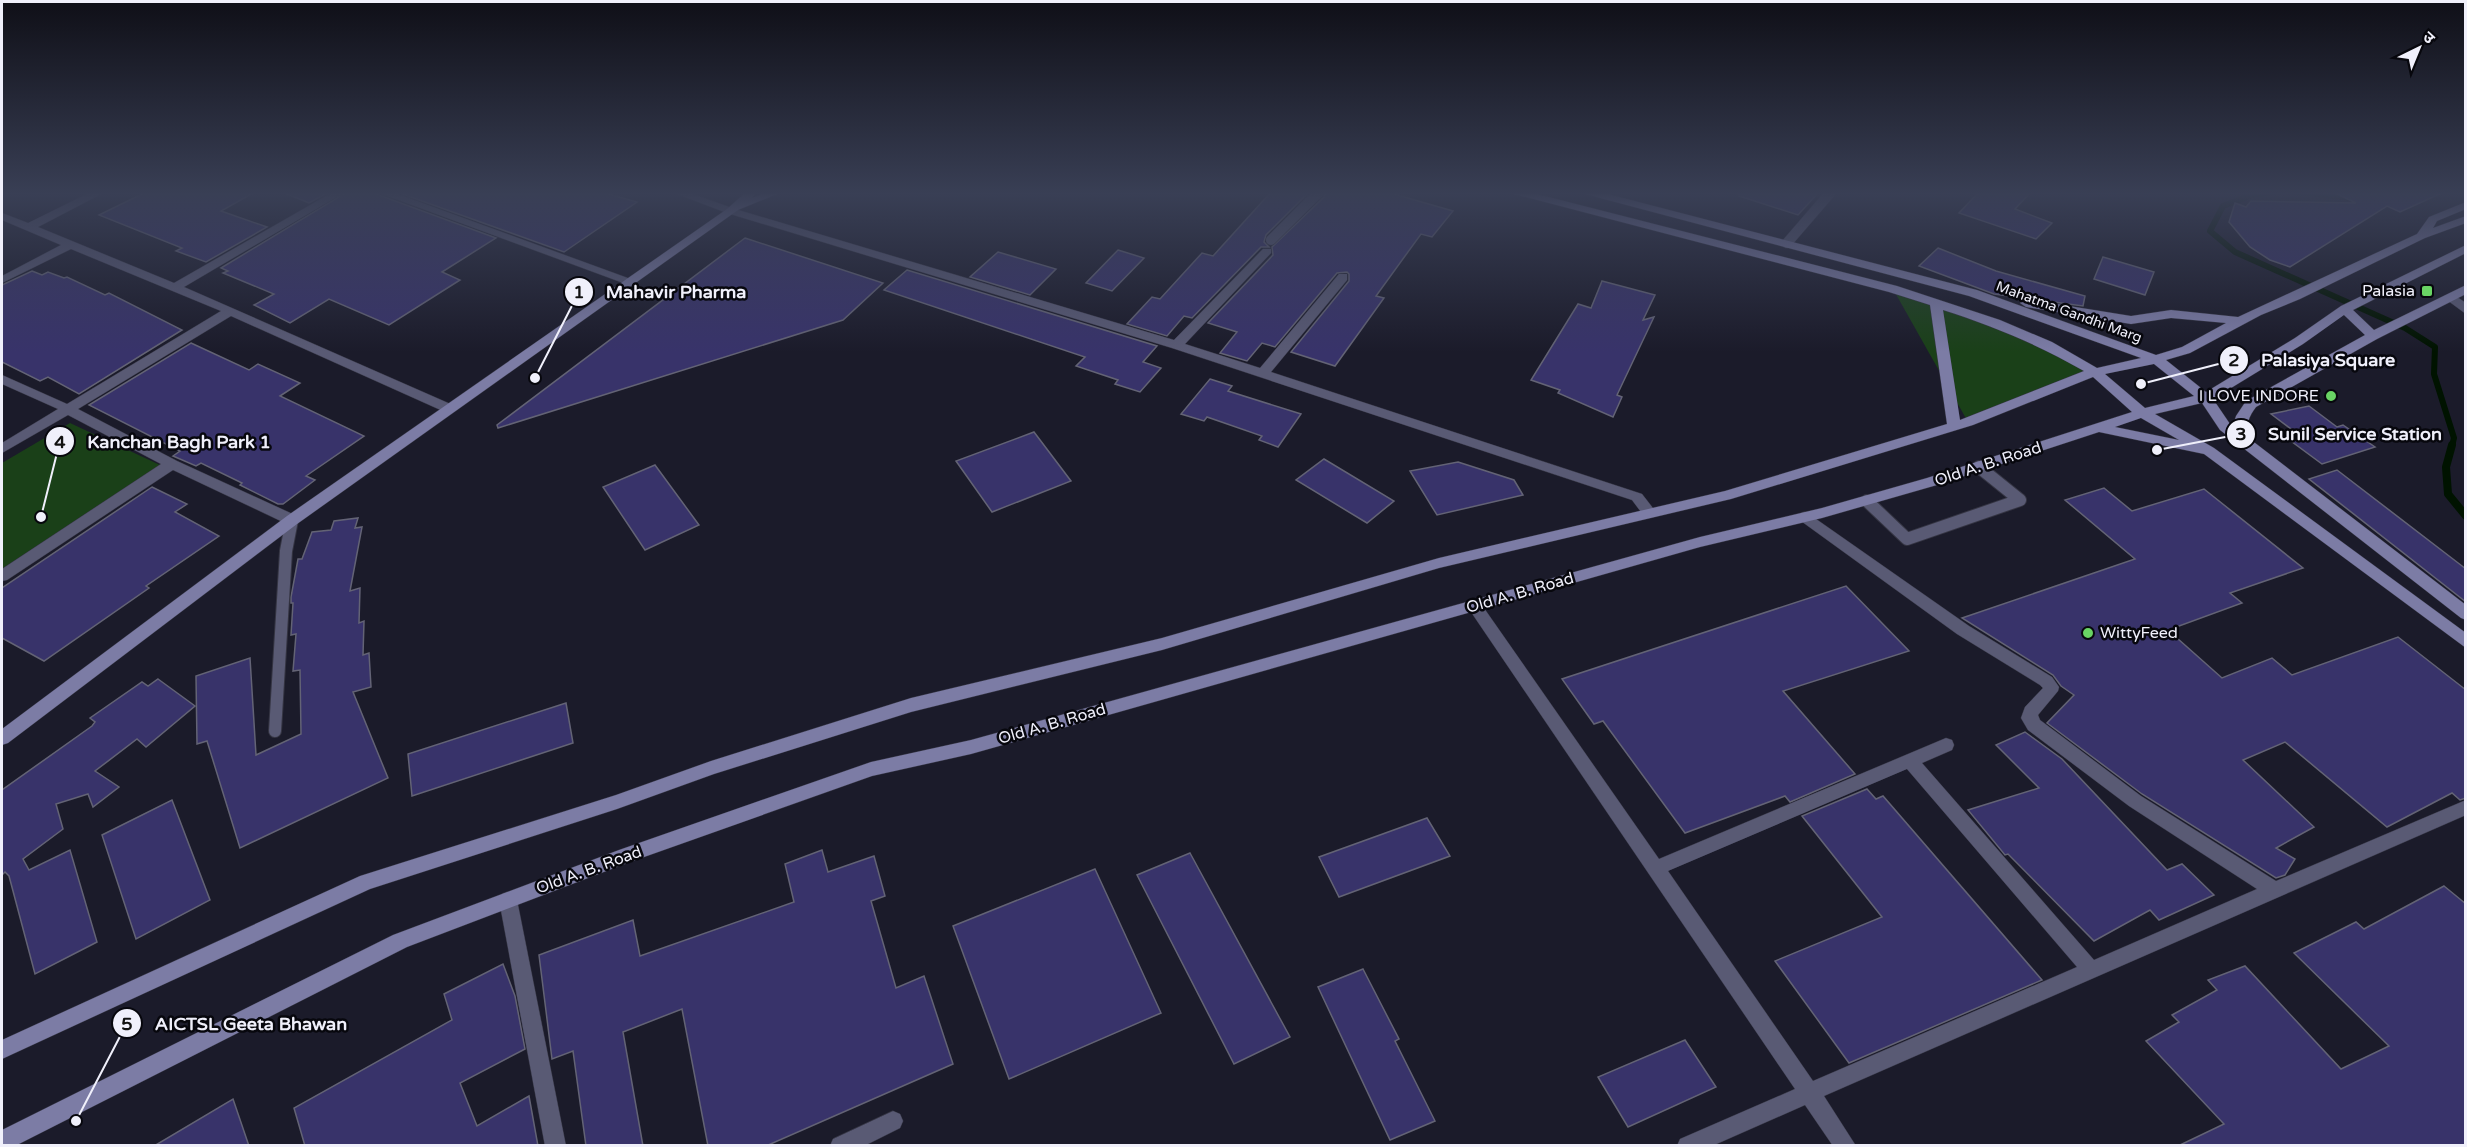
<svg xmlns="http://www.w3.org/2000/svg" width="2467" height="1147" font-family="'Varela Round','Noto Sans Devanagari',sans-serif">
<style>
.green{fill:#1a4018}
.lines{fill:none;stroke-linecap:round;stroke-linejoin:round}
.stream-far1{stroke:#001300;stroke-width:6}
.stream{stroke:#001300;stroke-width:8}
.building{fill:#38336a;stroke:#636375;stroke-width:1.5}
.lane-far1-casing{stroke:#353543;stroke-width:11}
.lane-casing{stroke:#353543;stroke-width:14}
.street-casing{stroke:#353543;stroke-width:1}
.secondary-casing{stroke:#353543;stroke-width:1}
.lane-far1{stroke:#595a74;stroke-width:10}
.lane{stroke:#595a74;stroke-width:12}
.street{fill:#595a74;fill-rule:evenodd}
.secondary{fill:#7c7ca5;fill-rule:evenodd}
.poi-dot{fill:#69d464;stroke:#07070d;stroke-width:2}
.labels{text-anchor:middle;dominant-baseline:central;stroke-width:5;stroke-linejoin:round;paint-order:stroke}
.far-street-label{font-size:14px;fill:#f0f0fb;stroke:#07070d}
.poi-label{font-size:16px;fill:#f0f0fb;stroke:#07070d;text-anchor:end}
.street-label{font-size:16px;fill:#f0f0fb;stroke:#07070d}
.leader{fill:none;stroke:#f0f0fb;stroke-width:2}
.callout-dot{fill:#f0f0fb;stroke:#07070d;stroke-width:2}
.mark-label{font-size:18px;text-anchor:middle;font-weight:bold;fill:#111}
.callout-label{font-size:18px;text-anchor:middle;font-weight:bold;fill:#f0f0fb;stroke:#07070d;stroke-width:5;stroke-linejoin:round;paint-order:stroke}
</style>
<rect width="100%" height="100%" fill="#1b1b2a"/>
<!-- green -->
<g class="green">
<path d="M1893 289 1996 323 2095 372 1968 422Z"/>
<path d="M70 423 160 465 2 569V463Z"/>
</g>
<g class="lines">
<!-- stream-far1 -->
<g class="stream-far1">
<path d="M2273 192 2252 195 2223 206 2210 231 2235 252 2405 328 2435 347 2434 374 2454 438 2452 446"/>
<path d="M2300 192 2352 198"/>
</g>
<!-- stream -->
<path class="stream" d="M2452 445 2446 467 2448 494 2466 516"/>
</g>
<!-- building -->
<g class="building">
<path d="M146 192H255L221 211 267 227 206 262 176 251 182 248 99 215Z"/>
<path d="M282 192H329L309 203Z"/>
<path d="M347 192H375L376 194 496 238 442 272 460 280 389 325 329 299 290 323 254 305 274 294 223 273 228 271 221 268Z"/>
<path d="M397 192H601L637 202 564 252Z"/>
<path d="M1271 192H1309L1266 235 1264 242 1269 247H1261L1192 318 1184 316 1167 336 1127 324 1152 297 1160 299 1202 253 1213 256Z"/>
<path d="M1326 192H1387L1453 211 1432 237 1421 234 1376 296 1384 298 1335 366 1291 352 1349 281V274L1347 272 1337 273 1275 347 1262 343 1247 361 1220 353 1237 332 1208 323 1273 255 1272 247 1324 197Z"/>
<path d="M1739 192H1819L1798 215 1739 196Z"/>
<path d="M1979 192H2031L2015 209 2052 223 2036 239 1959 213Z"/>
<path d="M2333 192H2444L2400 212 2387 206 2290 267 2270 260 2250 247 2229 222 2235 203 2246 207 2251 201 2356 203Z"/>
<path d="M745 238 883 283 843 320 498 428 497 425Z"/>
<path d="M1938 248 1996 271 2085 296 2083 306 1994 294 1919 266Z"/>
<path d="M1118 250 1144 258 1112 291 1086 283Z"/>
<path d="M998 252 1056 269 1030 295 970 277Z"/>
<path d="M2103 257 2154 272 2145 295 2094 279Z"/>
<path d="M907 270 1157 346 1143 362 1161 368 1140 392 1115 384 1118 380 1076 366 1085 357 884 290Z"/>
<path d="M32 271 42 275 48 272 64 278 67 277 105 295 109 293 182 330 79 394 48 377 40 381 2 362V285Z"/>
<path d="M1602 281 1655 295 1643 320 1654 317 1617 395 1622 397 1613 417 1558 393 1560 390 1531 380 1578 304 1591 308Z"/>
<path d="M191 343 249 370 258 364 300 383 280 396 364 436 306 476 315 480 283 504H278L240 485 242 483 201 463 196 466 173 456 180 451 89 405Z"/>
<path d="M1210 379 1232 386 1228 391 1301 414 1278 447 1259 440 1262 436 1207 417 1204 421 1181 414Z"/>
<path d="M2309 406 2337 427 2343 425 2375 447 2322 464 2291 441 2303 438 2271 414Z"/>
<path d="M1034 432 1071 481 992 512 956 461Z"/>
<path d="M1324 459 1394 501 1367 523 1296 480Z"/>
<path d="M1458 462 1514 480 1523 495 1437 515 1410 471Z"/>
<path d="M655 465 699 525 645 550 603 487Z"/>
<path d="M2337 470 2466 569V602L2309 479Z"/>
<path d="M152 487 187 504 175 512 219 536 146 586 149 588 44 661 2 638V588Z"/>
<path d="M2104 488 2132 511 2204 489 2303 568 2230 593 2242 603 2168 630 2222 678 2272 658 2292 675 2398 637 2466 690V798L2460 800 2452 793 2387 827 2285 742 2243 760 2314 827 2276 848 2295 859 2285 875 2276 878 2142 794 2047 723 2074 695 2061 686 2053 675 1962 618 2135 559 2065 500Z"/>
<path d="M358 518 355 528 362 527 350 591 360 588 359 623 364 621 363 655 369 653 371 687 353 692 388 778 240 848 207 741 197 744 196 676 250 658 256 755 301 734 300 670 293 671 296 634 291 635 293 603H291V597L298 559H302L312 532 331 530 334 521Z"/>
<path d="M1846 586 1909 651 1783 691 1855 774 1790 802 1785 796 1685 833 1603 721 1594 724 1562 679Z"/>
<path d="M158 679 195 706 146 747 137 739 95 771 119 787 93 807 88 794 56 804 63 829 23 859 29 870 70 850 97 942 35 974 9 876 5 872 2 875V790L92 726 95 722 90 718 142 682 148 686Z"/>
<path d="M566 703 573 743 412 796 408 754Z"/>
<path d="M2025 732 2062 759 2167 870 2182 864 2214 895 2159 920 2150 910 2094 941 2008 854 2005 855 1968 810 2039 788 1996 745Z"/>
<path d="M1867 789 1876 799 1883 796 2042 980 1849 1063 1775 961 1882 917 1802 816Z"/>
<path d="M172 800 210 900 136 939 102 835Z"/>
<path d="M1427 818 1450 856 1339 897 1319 857Z"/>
<path d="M822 850 828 872 874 856 885 896 871 901 896 988 924 976 953 1064 766 1146H708L682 1009 623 1032 643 1146H586L573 1051 552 1059 539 955 633 920 640 956 794 902 785 864Z"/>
<path d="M1190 853 1290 1037 1234 1064 1137 875Z"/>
<path d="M1095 869 1161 1013 1009 1079 953 926Z"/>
<path d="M2444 886 2466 904V1146H2178L2224 1124 2146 1041 2179 1022 2172 1015 2217 990 2208 980 2245 966 2341 1069 2389 1046 2294 953 2356 922 2364 929Z"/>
<path d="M503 964 515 996 525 1049 460 1083 477 1126 529 1096 538 1146H305L294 1108 452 1020 444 994Z"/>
<path d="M1363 969 1399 1039 1395 1041 1435 1121 1390 1140 1318 987Z"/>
<path d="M1685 1040 1716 1087 1628 1127 1598 1077Z"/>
<path d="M233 1099 249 1146H154Z"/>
</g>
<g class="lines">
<defs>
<g id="lane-far1">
<path d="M1271 240 1319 192"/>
<path d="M1787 243 1831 192"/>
</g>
<g id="lane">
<path d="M1867 501 1907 539 2020 500 1979 467"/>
<path d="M275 731 286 551 292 520"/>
</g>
<g id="street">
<path d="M91 192H105L38 227 174 283 333 192H345L184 287 455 406 457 409 450 413 445 412 231 316 78 409 177 461 297 516 299 520 297 524H287L173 470 7 580 2 581V569L161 464 68 415 2 453V443L58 409 2 384V375L67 404 221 311 71 249 2 283V276L61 245 2 220V213L28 223Z"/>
<path d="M377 192H392L636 281 630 285 626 284Z"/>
<path d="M672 192H687L735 209 1174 340 1263 249H1271V253L1185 344 1260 368 1339 274H1347V280L1271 372 1642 494 1656 512 1654 516H1644L1632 500 1172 348 727 213Z"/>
<path d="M2451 293 2466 303V314L2447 300 2445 297Z"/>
<path d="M1806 512 1969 626 2052 677 2059 687 2058 691 2038 715 2040 720 2141 796 2276 881 2466 800V815L1824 1096 1856 1146H1833L1805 1105 1712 1146H1677L1680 1139 1795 1089 1469 609 1466 605 1469 601H1479L1659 859 1946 738 1952 740 1954 745 1952 750 1922 763 2094 960 2257 889 2129 806 2028 730 2021 718 2025 707 2043 688 2040 685 1957 634 1801 521 1799 517 1801 513ZM1907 769 2077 967 1813 1081 1668 871Z"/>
<path d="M508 892 514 894 517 900 566 1146H545L499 900 502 894Z"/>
<path d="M893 1111 900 1114 903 1121 900 1128 864 1146H830L833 1139Z"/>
</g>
<g id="secondary">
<path d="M746 192H757L752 198 767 192H782L738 210 297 524 8 743 2 745V729L287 516 727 209Z"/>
<path d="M1513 192H1529L1897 286 2000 320 2052 342 2097 368 2141 358 1969 296 1585 194 1583 192H1600L1977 290 2156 355 2182 347 2226 323 2171 318 2131 324 2026 307 2020 303 2026 299 2131 316 2171 310 2238 317 2417 234 2429 217 2466 202V209L2437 221 2433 228 2466 216V223L2425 238 2300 299 2261 315 2190 353 2166 360 2206 392 2295 338 2341 306 2466 245V253L2353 310 2374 330 2466 285V294L2377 339 2256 407C2249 416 2246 425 2246 436L2466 605V620L2461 618 2220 430 2202 403 2155 414 2214 448 2466 633V648L2204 454 2099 432 1937 485 1822 518 1700 547 971 754 872 776 630 862 407 947 15 1146H2V1130L393 935 619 850 871 762 971 740 1700 537 1822 508 1927 478 2132 412 2093 377 1973 425 1731 499 1439 568 1162 650 911 712 714 774 617 809 370 889 2 1059V1040L360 876 616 795 711 761 911 698 1162 638 1439 558 1725 491 1947 424 1930 305 1889 292 1514 194ZM1943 310C1993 326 2039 345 2084 371L1960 420ZM2344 315 2365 335 2246 401 2236 416 2233 426 2230 424 2213 399 2303 344ZM2154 364 2194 396 2145 408 2105 374ZM2141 418 2179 440 2115 427Z"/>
</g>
</defs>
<!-- lane-far1 casing -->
<use href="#lane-far1" class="lane-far1-casing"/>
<!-- lane casing -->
<use href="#lane" class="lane-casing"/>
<!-- street casing -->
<use href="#street" class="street-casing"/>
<!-- secondary casing -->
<use href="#secondary" class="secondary-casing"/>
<!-- lane-far1 -->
<use href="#lane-far1" class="lane-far1"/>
<!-- lane -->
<use href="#lane" class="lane"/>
<!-- street -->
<use href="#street" class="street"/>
<!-- secondary -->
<use href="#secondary" class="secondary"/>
</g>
<!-- sky -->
<linearGradient id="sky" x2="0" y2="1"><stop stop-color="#0f0f17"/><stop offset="0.55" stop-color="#393f55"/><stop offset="1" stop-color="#393f55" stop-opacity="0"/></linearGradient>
<rect width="2467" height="352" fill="url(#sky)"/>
<!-- markers -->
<g class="poi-dot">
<rect x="2421" y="285" width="12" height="12" rx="3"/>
<circle cx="2331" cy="396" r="6"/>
<circle cx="2088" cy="633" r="6"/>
</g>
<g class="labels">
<!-- far-street labels -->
<g class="far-street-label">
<text transform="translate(2069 312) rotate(20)">Mahatma Gandhi Marg</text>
</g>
<!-- poi labels -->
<g class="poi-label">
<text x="2415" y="291">Palasia</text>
<text x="2319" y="396">I LOVE INDORE</text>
<text x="2100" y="633" text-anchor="start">WittyFeed</text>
</g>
<!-- street labels -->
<g class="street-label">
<text transform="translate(1988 464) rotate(-18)">Old A. B. Road</text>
<text transform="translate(1520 593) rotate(-16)">Old A. B. Road</text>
<text transform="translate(1052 724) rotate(-16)">Old A. B. Road</text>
<text transform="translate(589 870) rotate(-20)">Old A. B. Road</text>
</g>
</g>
<!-- callouts -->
<path class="leader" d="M535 378L579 292M2141 384L2234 360M2157 450L2241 434M41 517L60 441M76 1121L127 1023"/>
<g class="callout-dot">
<circle cx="535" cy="378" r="6"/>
<circle cx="2141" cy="384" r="6"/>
<circle cx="2157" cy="450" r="6"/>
<circle cx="41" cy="517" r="6"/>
<circle cx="76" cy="1121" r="6"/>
<circle cx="579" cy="292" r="15"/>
<circle cx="2234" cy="360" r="15"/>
<circle cx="2241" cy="434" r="15"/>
<circle cx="60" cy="441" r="15"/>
<circle cx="127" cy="1023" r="15"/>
</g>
<g class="mark-label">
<text x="579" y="298">1</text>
<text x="2234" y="366">2</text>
<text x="2241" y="440">3</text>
<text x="60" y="448">4</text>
<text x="127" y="1030">5</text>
</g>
<g class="callout-label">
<text x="676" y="298">Mahavir Pharma</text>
<text x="2328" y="366">Palasiya Square</text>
<text x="2355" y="440">Sunil Service Station</text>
<text x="179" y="448">Kanchan Bagh Park 1</text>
<text x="251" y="1030">AICTSL Geeta Bhawan</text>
</g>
<!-- border -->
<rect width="2467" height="1147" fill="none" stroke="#f0f0fb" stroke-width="6"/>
<!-- north arrow -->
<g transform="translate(2419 48) rotate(43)" stroke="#07070d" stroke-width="4.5" paint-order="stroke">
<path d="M0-4.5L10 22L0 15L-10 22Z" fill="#f0f0fb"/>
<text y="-9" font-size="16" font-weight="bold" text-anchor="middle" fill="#f0f0fb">उ</text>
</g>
</svg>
